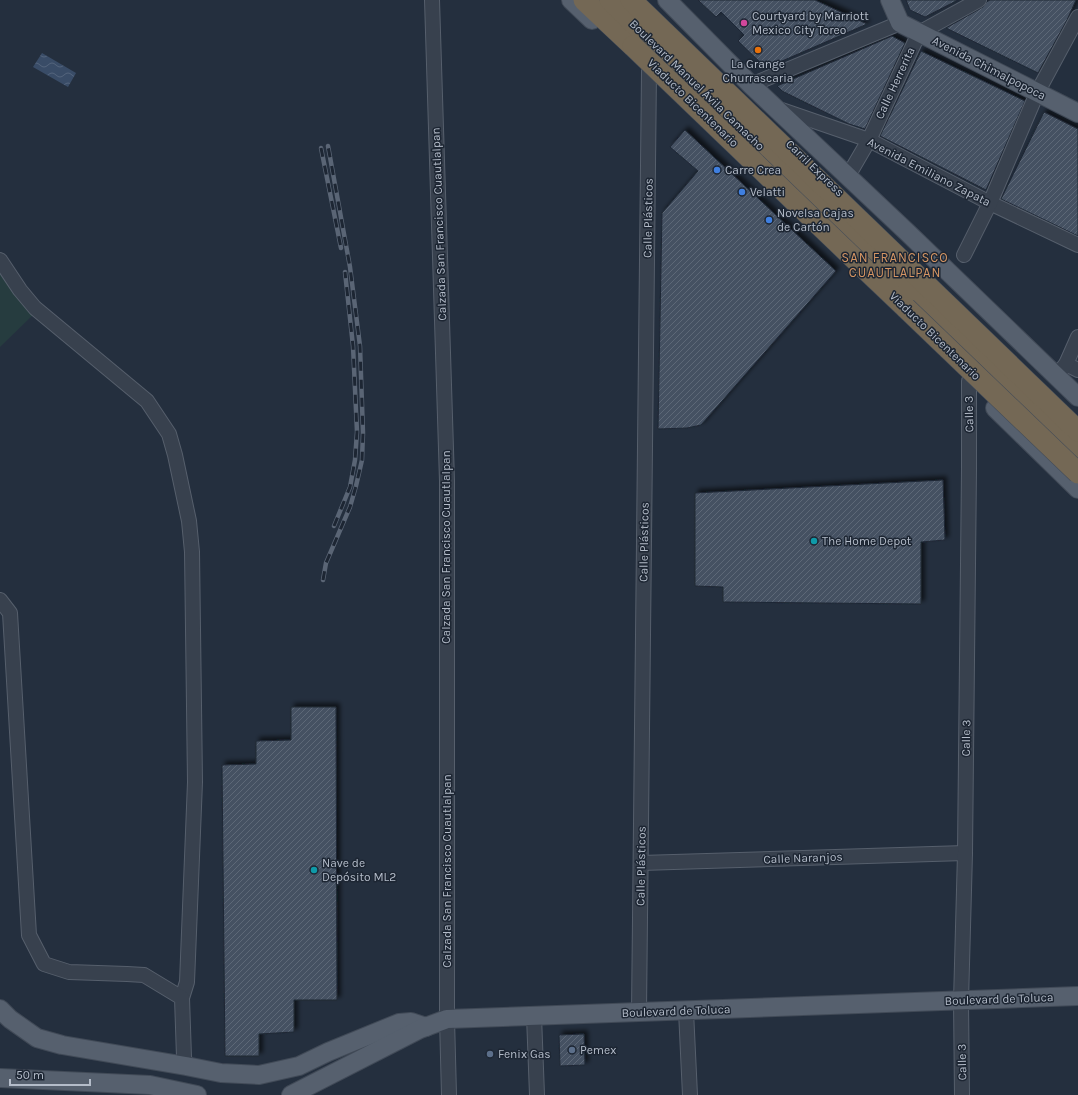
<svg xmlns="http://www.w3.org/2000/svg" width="1078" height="1095" font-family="Karla,sans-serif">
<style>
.park{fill:#263c3f}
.water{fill:url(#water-waves)}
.building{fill:url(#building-hatch);stroke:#1f2835;filter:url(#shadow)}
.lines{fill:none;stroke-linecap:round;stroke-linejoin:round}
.minor-casing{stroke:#565f6c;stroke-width:16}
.major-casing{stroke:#414a57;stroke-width:20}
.highway-casing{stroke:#434c59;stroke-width:22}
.minor{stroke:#38414e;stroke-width:14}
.major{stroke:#56606e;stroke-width:18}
.highway{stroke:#746855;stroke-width:21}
.rail-casing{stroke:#5a6575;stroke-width:4.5}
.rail{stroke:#1d2633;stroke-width:3;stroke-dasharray:9;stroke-linecap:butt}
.highway-bridge-casing{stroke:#434c59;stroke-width:22;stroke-linecap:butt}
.highway-bridge{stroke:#746855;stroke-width:21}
.hotel-dot{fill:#d1479c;stroke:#1d2633;stroke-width:1.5}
.food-dot{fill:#e8710a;stroke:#1d2633;stroke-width:1.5}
.shop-dot{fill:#3f7fe0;stroke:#1d2633;stroke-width:1.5}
.culture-dot{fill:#0f9aa8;stroke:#1d2633;stroke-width:1.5}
.service-dot{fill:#5c6f8a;stroke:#1d2633;stroke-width:1.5}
.labels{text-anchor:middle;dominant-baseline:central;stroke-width:3;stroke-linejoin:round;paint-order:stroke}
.poi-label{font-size:12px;fill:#b4bcc9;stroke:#1d2633;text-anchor:start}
.street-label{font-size:12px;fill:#b4bcc9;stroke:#1d2633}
.neighbourhood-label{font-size:13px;letter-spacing:1px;fill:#d59563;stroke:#1d2633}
</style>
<defs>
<pattern id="water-waves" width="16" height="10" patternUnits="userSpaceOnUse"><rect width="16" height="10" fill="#394c67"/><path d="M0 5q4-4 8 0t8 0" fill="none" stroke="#53647b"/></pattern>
<pattern id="building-hatch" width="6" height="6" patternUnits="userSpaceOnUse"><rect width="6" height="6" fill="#455162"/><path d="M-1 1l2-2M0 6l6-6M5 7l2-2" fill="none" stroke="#5d6877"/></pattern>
<filter id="shadow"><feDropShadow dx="3.5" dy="-3.5" stdDeviation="2" flood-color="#0009"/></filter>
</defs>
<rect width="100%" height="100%" fill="#242f3e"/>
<!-- park -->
<path class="park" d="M0 263 35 313 0 347Z"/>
<!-- water -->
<path class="water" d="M42 53 76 73 68 87 33 67Z"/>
<!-- building -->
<g class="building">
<path d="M698 0H815L867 24 766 68 738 41 744 35 721 12 716 17Z"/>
<path d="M906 0H958L925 17 910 10Z"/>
<path d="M990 0H1076L1067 20 1038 73 946 28 983 7 987 2Z"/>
<path d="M892 36 905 43 865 129 849 124 782 91 777 86Z"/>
<path d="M921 51 1025 101 986 190 880 136Z"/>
<path d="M1044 112 1078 129V236L1001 199Z"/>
<path d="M685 130 836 271 701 425 687 428 658 429 662 213 698 171 670 147Z"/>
<path d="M943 480 945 540 921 542V604L723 602V587L695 586V493Z"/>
<path d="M291 707H336L337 1000H294V1032L259 1034V1056H225L222 765 256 764V741L291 740Z"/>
<path d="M584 1034 585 1065 560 1066 559 1035Z"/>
</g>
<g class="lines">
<defs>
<g id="minor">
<path d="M432 0 447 481V1019L449 1095"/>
<path d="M751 85 900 23"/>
<path d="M779 109 869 140 990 203 1078 245"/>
<path d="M848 176 869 140 919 33 979 0"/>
<path d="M964 255 990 203 1037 93 1078 17"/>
<path d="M0 260 20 290 35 308 147 401 169 434 175 455 189 521 192 552 195 782 187 982 182 998"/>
<path d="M1066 364 1078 370"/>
<path d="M1056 376 1066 364 1078 337"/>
<path d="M0 600 10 613 29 935 44 964 69 972 127 974 144 975 182 998 184 1057 186 1066"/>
<path d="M641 863 965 853"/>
<path d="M686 1011 690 1095"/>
<path d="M639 1012 649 71"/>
<path d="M534 1016 537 1095"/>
<path d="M962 1095 961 1001 965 853 969 468V381"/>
</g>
<g id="major">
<path d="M571 0 592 20"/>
<path d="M667 0 751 85 908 233 1078 397"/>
<path d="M890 0 900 23 1078 113"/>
<path d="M995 408 1078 489"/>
<path d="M0 1009 10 1019 37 1038 62 1045 186 1066 221 1073 259 1075 299 1066 328 1052 399 1023 411 1022 426 1027"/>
<path d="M0 1078 150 1085 197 1095"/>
<path d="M291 1095 420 1029 447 1019 1078 996"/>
</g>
<g id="highway">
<path d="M584 0 633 46"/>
<path d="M610 0 1078 454"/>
<path d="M631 0 1078 431"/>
<path d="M865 269 906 308"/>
</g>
</defs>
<!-- minor casing -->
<use href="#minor" class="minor-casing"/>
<!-- major casing -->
<use href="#major" class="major-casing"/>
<!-- highway casing -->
<use href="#highway" class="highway-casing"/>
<!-- minor -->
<use href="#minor" class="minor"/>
<!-- major -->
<use href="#major" class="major"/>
<!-- highway -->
<use href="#highway" class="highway"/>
<defs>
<g id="rail">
<path d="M321 148 341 248"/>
<path d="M334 526 350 487 355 460 357 432 353 346 345 272"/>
<path d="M323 580 326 563 350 507 356 486 362 460 363 433 360 346 350 267 328 146"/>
</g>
</defs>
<!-- rail casing -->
<use href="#rail" class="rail-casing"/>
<!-- rail -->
<use href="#rail" class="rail"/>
<defs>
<g id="highway-bridge">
<path d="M633 46 865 269"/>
<path d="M906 308 1078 473"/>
</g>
</defs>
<!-- highway-bridge casing -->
<use href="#highway-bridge" class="highway-bridge-casing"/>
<!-- highway-bridge -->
<use href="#highway-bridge" class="highway-bridge"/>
</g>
<!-- markers -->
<circle class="hotel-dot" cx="744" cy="23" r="4"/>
<circle class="food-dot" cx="758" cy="50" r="4"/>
<g class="shop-dot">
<circle cx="717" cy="170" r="4"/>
<circle cx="742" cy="192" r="4"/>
<circle cx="769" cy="220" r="4"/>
</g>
<g class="culture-dot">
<circle cx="814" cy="541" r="4"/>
<circle cx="314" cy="870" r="4"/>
</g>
<g class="service-dot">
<circle cx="572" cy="1050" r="4"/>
<circle cx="490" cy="1054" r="4"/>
</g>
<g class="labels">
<!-- poi labels -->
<g class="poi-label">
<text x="752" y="16">Courtyard by Marriott<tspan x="752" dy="14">Mexico City Toreo</tspan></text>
<text x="758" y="64" text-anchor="middle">La Grange<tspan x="758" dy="14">Churrascaria</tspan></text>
<text x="725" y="170">Carre Crea</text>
<text x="750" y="192">Velatti</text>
<text x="777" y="213">Novelsa Cajas<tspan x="777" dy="14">de Cartón</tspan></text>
<text x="822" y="541">The Home Depot</text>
<text x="322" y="863">Nave de<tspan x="322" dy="14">Depósito ML2</tspan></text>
<text x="580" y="1050">Pemex</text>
<text x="498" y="1054">Fenix Gas</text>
</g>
<!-- street labels -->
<g class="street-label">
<text transform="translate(989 68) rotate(27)">Avenida Chimalpopoca</text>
<text transform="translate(895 83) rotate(-65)">Calle Herrerita</text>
<text transform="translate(697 85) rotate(44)">Boulevard Manuel Ávila Camacho</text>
<text transform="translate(693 103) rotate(44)">Viaducto Bicentenario</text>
<text transform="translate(815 168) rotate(44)">Carril Express</text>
<text transform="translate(929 172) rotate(27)">Avenida Emiliano Zapata</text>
<text transform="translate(648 218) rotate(-89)">Calle Plásticos</text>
<text transform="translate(439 224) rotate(-92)">Calzada San Francisco Cuautlalpan</text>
<text transform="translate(935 336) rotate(44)">Viaducto Bicentenario</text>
<text transform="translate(969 414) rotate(-91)">Calle 3</text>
<text transform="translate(644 542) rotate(-89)">Calle Plásticos</text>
<text transform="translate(446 547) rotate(-90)">Calzada San Francisco Cuautlalpan</text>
<text transform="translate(966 738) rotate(-89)">Calle 3</text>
<text transform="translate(803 858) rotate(-2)">Calle Naranjos</text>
<text transform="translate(641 866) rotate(-89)">Calle Plásticos</text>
<text transform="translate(447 871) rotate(-90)">Calzada San Francisco Cuautlalpan</text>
<text transform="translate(999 999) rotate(-2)">Boulevard de Toluca</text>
<text transform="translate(676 1011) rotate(-2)">Boulevard de Toluca</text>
<text transform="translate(962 1062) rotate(-91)">Calle 3</text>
</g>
<!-- neighbourhood labels -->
<g class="neighbourhood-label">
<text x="895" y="257">SAN FRANCISCO<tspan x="895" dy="15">CUAUTLALPAN</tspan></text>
</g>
</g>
<!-- scale -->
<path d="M10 1079v6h80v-6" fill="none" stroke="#b4bcc9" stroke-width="2"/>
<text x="16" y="1079" font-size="12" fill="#b4bcc9" stroke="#1d2633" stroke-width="3" paint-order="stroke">50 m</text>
</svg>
